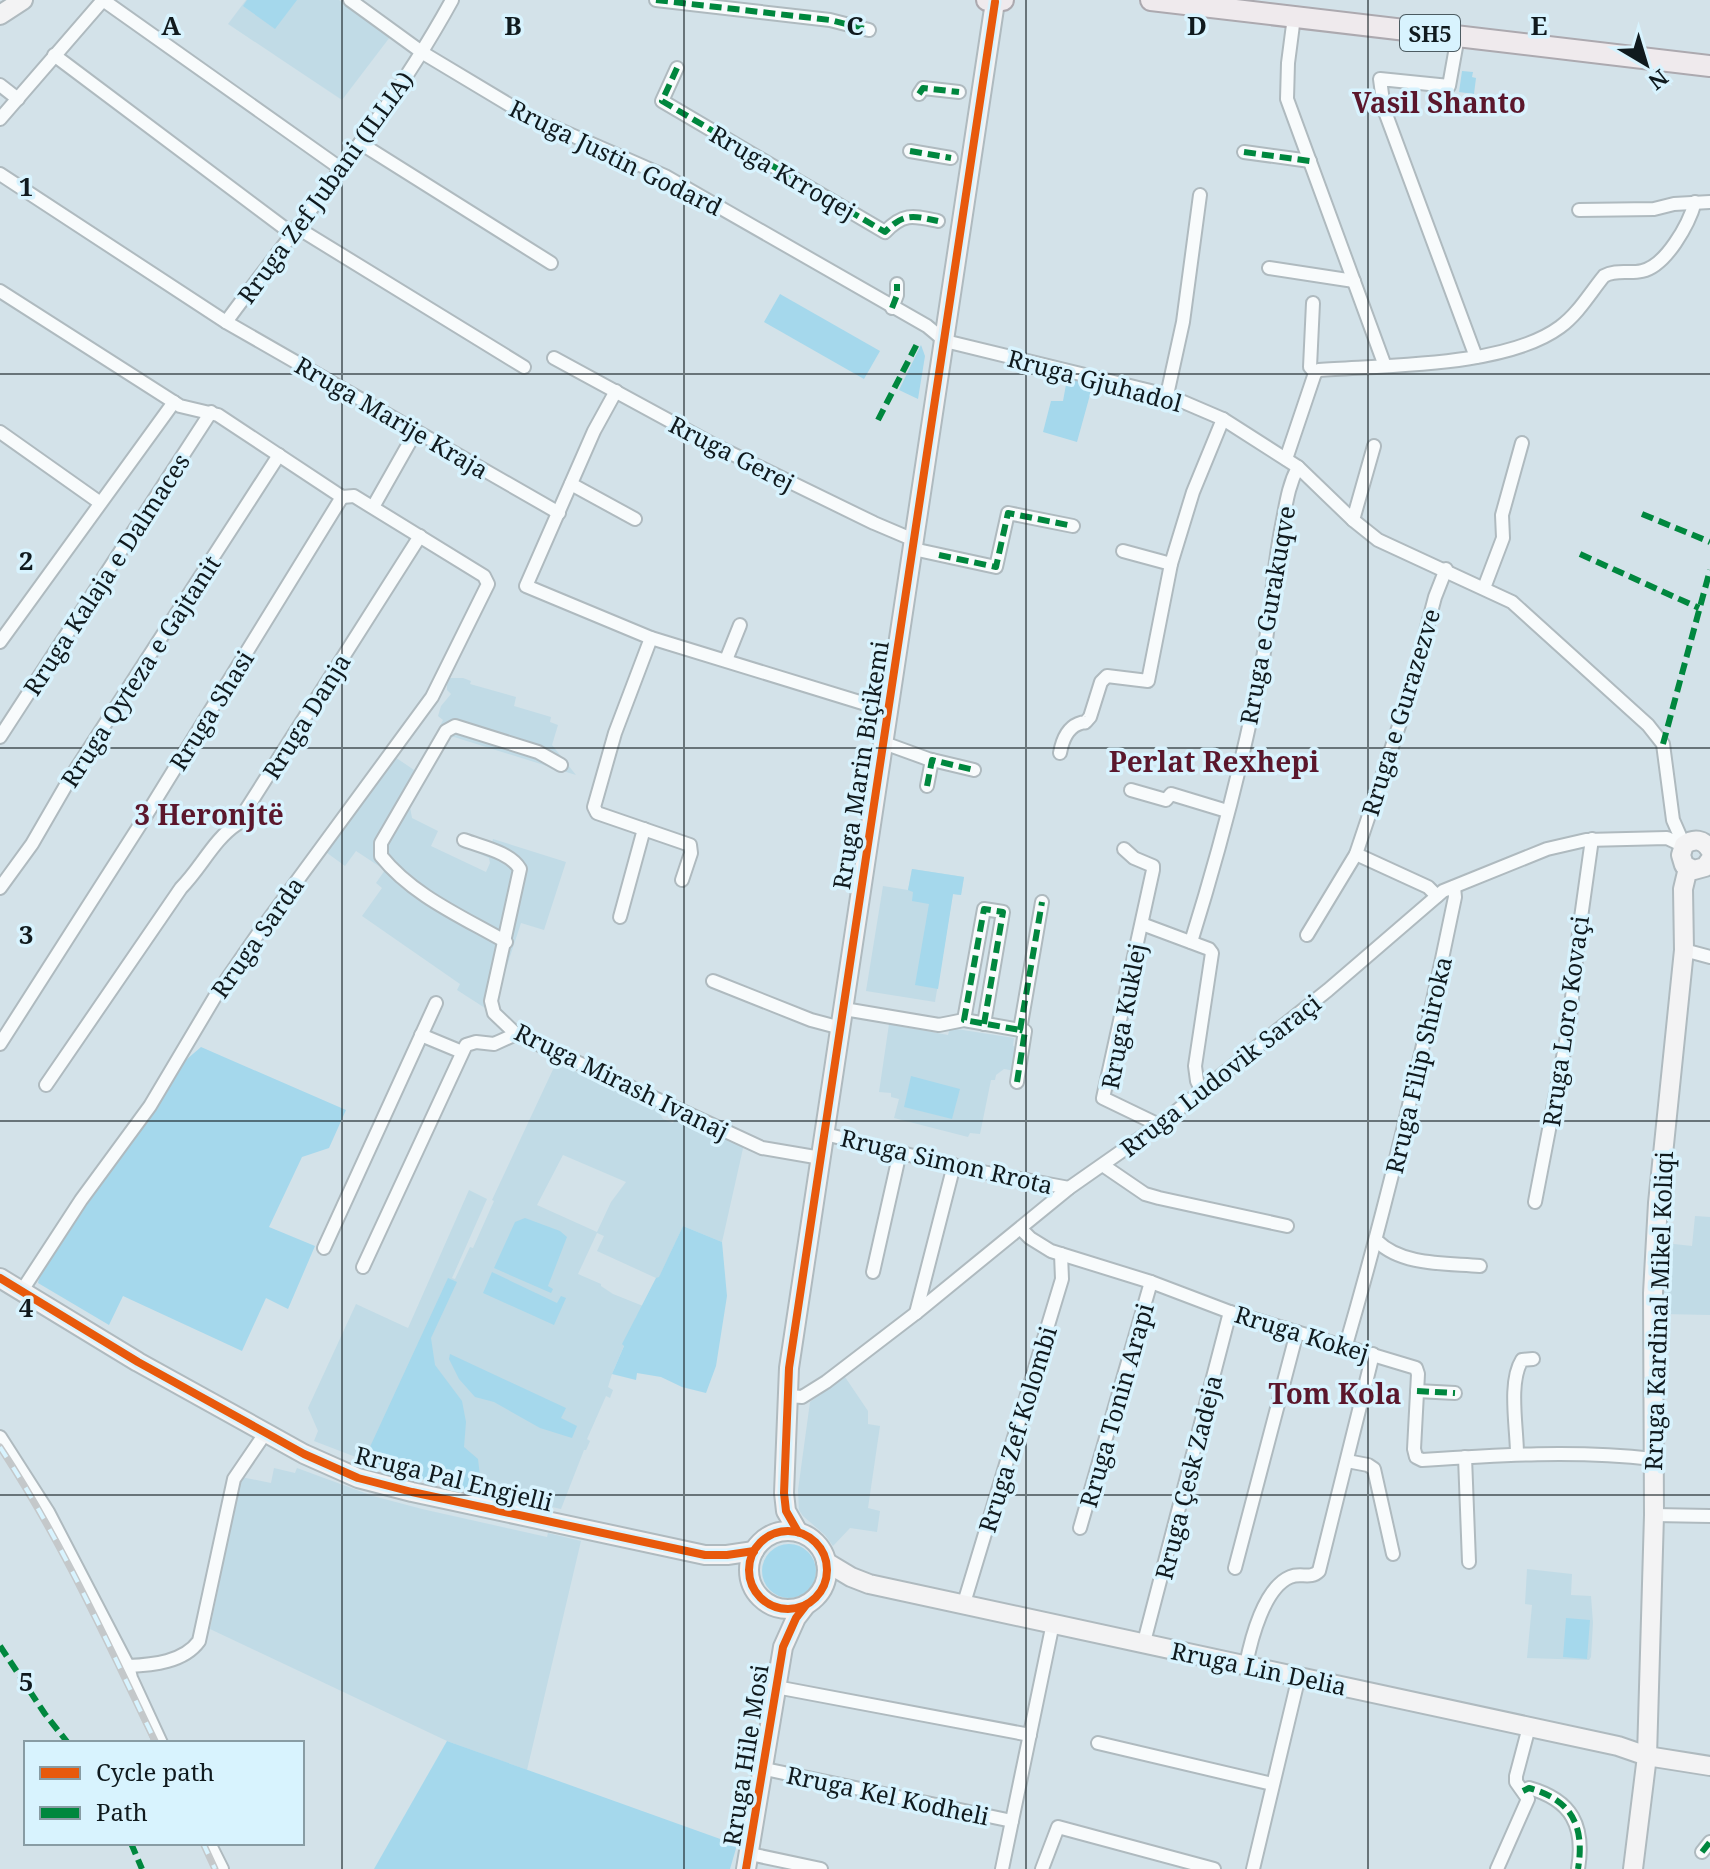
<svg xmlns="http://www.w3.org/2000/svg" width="1710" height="1869" font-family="'Noto Serif',serif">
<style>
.built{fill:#c1dbe6;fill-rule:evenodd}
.green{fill:#a5d8ec}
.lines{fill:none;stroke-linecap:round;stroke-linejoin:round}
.street-casing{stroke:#afbabf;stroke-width:16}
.secondary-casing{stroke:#afbabf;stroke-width:22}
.primary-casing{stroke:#aca9af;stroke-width:24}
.street{stroke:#f8fbfc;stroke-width:12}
.secondary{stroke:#f3f3f4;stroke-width:18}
.primary{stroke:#efeaed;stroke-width:20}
.rail-casing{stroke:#c4c8ca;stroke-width:7}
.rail{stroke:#d8f3fe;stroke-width:4;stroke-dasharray:12;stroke-linecap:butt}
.quiet{stroke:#00873e;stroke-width:6;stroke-dasharray:12 6;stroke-linecap:butt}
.cycleway-casing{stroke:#d8f3fe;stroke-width:13}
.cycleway{stroke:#e8590c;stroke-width:8}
.grid{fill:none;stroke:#101a1e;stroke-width:2;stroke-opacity:0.55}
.labels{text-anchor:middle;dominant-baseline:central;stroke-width:7;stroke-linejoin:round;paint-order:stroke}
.shield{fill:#d8f3fe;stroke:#4c5b61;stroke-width:2}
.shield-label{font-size:22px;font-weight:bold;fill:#101a1e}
.street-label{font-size:24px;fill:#101a1e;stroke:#d8f3fe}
.quarter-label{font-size:28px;font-weight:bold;fill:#5b172c;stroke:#d8f3fe}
.grid-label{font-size:26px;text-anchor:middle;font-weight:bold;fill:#101a1e;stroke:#d8f3fe;stroke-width:7;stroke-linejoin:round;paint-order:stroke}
</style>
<rect width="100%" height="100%" fill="#d3e2e9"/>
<!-- built -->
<g class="built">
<path d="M246 0H339L390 37 342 100 228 24Z"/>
<path d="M448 678H463L471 681 470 684 516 697 514 706 551 717 550 722 558 725 552 745 576 775 454 737 448 738 435 757 410 807 412 818 438 831 431 846 486 872 490 863 489 858 458 844 460 839 491 847 493 839 566 862 544 930 521 923 495 1002 501 1013 513 1022 504 1021 500 1026 489 1017 485 1008 457 990 460 984 362 916 382 888 376 883 385 870 356 851 345 866 323 850 392 755 417 772 443 720 438 716 441 706 451 694 447 690V684L445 682Z"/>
<path d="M912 869 964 877 961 895 953 894 935 1002 866 991 883 886 908 890Z"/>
<path d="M889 1024 948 1035 950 1028 1014 1038 1013 1046 1019 1047 1015 1071 1004 1069 996 1075 995 1080H991L980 1134 970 1133 968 1137 894 1118 899 1099 891 1097V1093L879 1092Z"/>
<path d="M556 1063 655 1105 663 1119 673 1123 678 1113 744 1144 722 1242 683 1226 659 1278H656L597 1251 604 1236 597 1233 578 1274 601 1284V1286L613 1294 643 1306 636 1317 612 1374 608 1387 613 1390 610 1398 606 1396 587 1439 590 1441 586 1450H584L561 1509 400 1474 314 1441 318 1431 308 1408 356 1304 408 1328 469 1190 487 1199 452 1278 455 1279 470 1247 473 1248 494 1201 492 1200ZM563 1155 626 1182 611 1202 597 1232 537 1205Z"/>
<path d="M1695 1216 1710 1217V1315L1663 1314 1665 1243 1692 1246Z"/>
<path d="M845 1377 868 1411V1424L880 1426 868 1508 880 1511 877 1532 850 1528 833 1546 825 1535 803 1516 799 1510 798 1490 810 1402Z"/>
<path d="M274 1468 295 1473 297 1468 373 1496 422 1509 547 1537 548 1533 581 1541 527 1770 447 1741 210 1629 241 1477 271 1483Z"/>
<path d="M1527 1569 1572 1574 1571 1595 1591 1596 1593 1623 1591 1657 1589 1660 1527 1658 1532 1605 1525 1604Z"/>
</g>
<!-- green -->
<g class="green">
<path d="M247 0H297L275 29 243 6Z"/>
<path d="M1462 71 1473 72 1472 77 1476 78 1474 94 1459 92Z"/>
<path d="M780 294 880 351 864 379 764 322Z"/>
<path d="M921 345 925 356 918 399 899 390Z"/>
<path d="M1067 379 1093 384 1077 442 1043 432 1051 401H1063Z"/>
<path d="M912 869 964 877 961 895 953 894 938 989 915 985 929 904 912 901 913 892 908 890Z"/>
<path d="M201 1047 346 1110 329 1148 302 1157 269 1227 315 1246 288 1309 266 1298 242 1351 123 1296 109 1325 38 1283 43 1263 180 1065Z"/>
<path d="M911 1076 960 1089 952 1119 904 1107Z"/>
<path d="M525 1218 560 1231 567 1237 548 1286 553 1289 551 1293 494 1268 515 1222Z"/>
<path d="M683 1226 722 1242 727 1296 716 1366 706 1393 682 1387 661 1377 637 1373 636 1380 612 1374 624 1346 622 1344 656 1278 659 1277Z"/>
<path d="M492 1272 557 1303 561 1296 566 1298 554 1325 483 1293Z"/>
<path d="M448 1278 457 1282 431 1338 435 1365 462 1401 466 1422 464 1447 478 1459 482 1493 400 1474 363 1462Z"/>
<path d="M450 1354 566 1408 561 1418 577 1426 572 1438 540 1428 494 1402 475 1397 459 1379 449 1359Z"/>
<circle cx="789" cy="1571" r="27"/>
<path d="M1566 1618 1590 1620 1587 1659 1563 1657Z"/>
<path d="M447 1741 737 1845 730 1869H374Z"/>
</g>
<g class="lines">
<defs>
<g id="street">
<path d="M103 0 340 168"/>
<path d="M350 0 423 53 528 116 665 176 927 326 945 341 1167 395 1223 419 1298 467 1353 520 1378 540 1512 602 1648 725 1663 744 1673 820 1684 845"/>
<path d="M656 0 830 20 869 30"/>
<path d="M1294 17 1288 63 1287 99 1385 366"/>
<path d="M1458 36 1449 86 1380 79 1384 109 1476 357"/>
<path d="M54 55 291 233"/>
<path d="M677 68 662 101 885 232C904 212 914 216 938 221"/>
<path d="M0 85 18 99"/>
<path d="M919 94 923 88 959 92"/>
<path d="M0 119 103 0"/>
<path d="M360 143 551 263"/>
<path d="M910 151 951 158"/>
<path d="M1244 152 1310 161"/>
<path d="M0 174 226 322 559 513"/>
<path d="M1579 210 1654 209 1674 204 1710 202"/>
<path d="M296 227 524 367"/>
<path d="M1269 268 1354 281"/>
<path d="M0 291 180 406 218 415 342 497 354 496 484 576 488 584 432 697 258 934 216 995 150 1106 81 1200 21 1292"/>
<path d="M892 308 897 295V284"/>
<path d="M226 322C304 216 389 115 452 0"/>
<path d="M554 358 714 445 874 523 914 540"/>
<path d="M1315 373 1319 370C1386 365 1506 367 1560 327 1578 314 1590 293 1604 276 1616 269 1629 274 1642 271 1666 266 1689 224 1695 202"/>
<path d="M616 391 594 431 526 586 651 638 866 704 889 709"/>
<path d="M1167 395 1183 322 1200 195"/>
<path d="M0 432 99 502"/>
<path d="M1286 459 1315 373 1310 367 1313 303"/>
<path d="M571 484 635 519"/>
<path d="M373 507 416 431"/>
<path d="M1353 520 1374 446"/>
<path d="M913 549 996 567 1008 513 1073 526"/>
<path d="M1123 551 1171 564"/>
<path d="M1484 588 1503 538 1502 515 1522 443"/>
<path d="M651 638 615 733 594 807 597 813 690 845 691 853 682 880"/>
<path d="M0 642 174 402"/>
<path d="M726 660 740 625"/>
<path d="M0 737 211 412"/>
<path d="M884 743 928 759 974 770"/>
<path d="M1060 753C1062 742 1066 729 1078 724 1090 719 1081 727 1090 717L1101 682 1107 676 1148 681 1171 564 1193 492 1223 419"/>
<path d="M927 786 932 760"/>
<path d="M1131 790 1166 800 1171 794 1227 811"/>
<path d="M464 840C482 847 510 852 520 869L491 1001 494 1013 516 1034 762 1148 821 1158"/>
<path d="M1124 849 1134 858 1153 866V870L1103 1098 1159 1125"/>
<path d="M1356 854 1428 887 1437 896"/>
<path d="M0 888 32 844 69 780 279 455"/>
<path d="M620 917 644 829"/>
<path d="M1142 924 1209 949 1212 953 1195 1066 1197 1081 1202 1091"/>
<path d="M1307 935 1356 854 1408 699 1435 597 1446 569"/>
<path d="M506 942C463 917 413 896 381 856V843L446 731 455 726 538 752 561 765"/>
<path d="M1191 942C1220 849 1245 754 1263 658 1271 614 1273 569 1282 525 1286 505 1288 486 1298 467"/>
<path d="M1684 950 1710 957"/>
<path d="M713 981 811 1020 841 1028"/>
<path d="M844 1009 939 1025 964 1020 1020 1030"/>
<path d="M964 1020 984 909 1003 912 984 1024"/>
<path d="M1020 1030 1042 902"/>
<path d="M421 1035 462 1052"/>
<path d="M0 1044 145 817 342 497"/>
<path d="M1017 1082 1025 1031 1020 1030"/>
<path d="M46 1085 181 888C201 868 214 839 237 824L420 536"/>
<path d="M825 1134 966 1169 1069 1188"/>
<path d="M1104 1166 1145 1194 1159 1198 1287 1226"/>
<path d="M1535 1202 1569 1026 1579 932 1592 839"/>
<path d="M1021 1229 1030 1238 1051 1251 1151 1282 1230 1312 1416 1368 1418 1374 1414 1449 1416 1457 1422 1460C1499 1455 1576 1450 1653 1459"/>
<path d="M1377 1241C1402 1266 1447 1263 1480 1266"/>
<path d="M324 1248 436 1003"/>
<path d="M363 1267 466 1045 476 1042 494 1044 516 1034"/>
<path d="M873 1272 900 1152"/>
<path d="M916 1313 954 1165"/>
<path d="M1346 1345C1389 1197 1424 1048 1455 897L1454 887"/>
<path d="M1417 1391 1455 1393"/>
<path d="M789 1396 802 1397 826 1382 916 1313 1069 1188 1159 1125 1328 990 1443 891 1547 849 1586 840 1667 838 1684 846"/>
<path d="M0 1437 48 1512 128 1666 131 1678 161 1743"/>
<path d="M1517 1454C1517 1428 1508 1382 1522 1360L1533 1359"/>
<path d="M1465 1457 1469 1562"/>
<path d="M1347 1461 1368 1465 1374 1469 1393 1554"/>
<path d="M1654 1515 1710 1516"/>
<path d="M1080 1528 1151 1282"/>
<path d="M1235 1568 1297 1332"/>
<path d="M964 1603 1062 1279 1061 1254"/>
<path d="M1144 1642 1230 1312"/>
<path d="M1246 1665C1251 1639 1264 1588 1290 1577 1301 1572 1310 1580 1319 1571L1373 1354"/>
<path d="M128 1666C153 1665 184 1662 199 1641L234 1479 266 1432"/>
<path d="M776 1687 1030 1735"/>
<path d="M1098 1743 1272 1784"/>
<path d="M765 1769 1012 1821"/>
<path d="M1523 1791 1529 1788C1572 1800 1585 1826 1578 1869"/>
<path d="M209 1843 222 1869"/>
<path d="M1702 1852 1710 1842"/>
<path d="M750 1854 821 1869"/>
<path d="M1002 1869 1053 1623"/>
<path d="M1042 1869 1058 1827 1214 1869"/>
<path d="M1253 1869 1299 1676"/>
<path d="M1497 1869 1528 1799 1516 1782V1776L1529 1727"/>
</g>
<g id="secondary">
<path d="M0 15 23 0"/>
<path d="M1710 850C1704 839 1694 838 1684 845L1681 855 1684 865 1694 870 1705 867 1710 860"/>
<path d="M0 1278 138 1362 304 1454 358 1478 412 1492 705 1555H727L754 1551"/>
<circle cx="788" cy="1570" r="39"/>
<path d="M798 1532 786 1511 784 1493 789 1368 995 2"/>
<path d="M826 1562 851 1577 869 1584 1618 1746 1647 1756 1710 1766"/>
<path d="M746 1869 783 1647 796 1618 806 1605"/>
<path d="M1633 1869 1647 1756 1654 1515 1653 1293 1658 1203 1684 950 1683 889 1688 868"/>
</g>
<g id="primary">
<path d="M987 0H1003"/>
<path d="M1151 0 1710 66"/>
</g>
</defs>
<!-- street casing -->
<use href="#street" class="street-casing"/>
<!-- secondary casing -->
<use href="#secondary" class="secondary-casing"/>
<!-- primary casing -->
<use href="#primary" class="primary-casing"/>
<!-- street -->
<use href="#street" class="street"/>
<!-- secondary -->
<use href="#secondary" class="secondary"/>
<!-- primary -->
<use href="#primary" class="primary"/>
<defs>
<g id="rail">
<path d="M0 1447C62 1541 107 1642 156 1743"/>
<path d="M203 1843 215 1869"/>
</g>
</defs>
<!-- rail casing -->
<use href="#rail" class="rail-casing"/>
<!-- rail -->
<use href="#rail" class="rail"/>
<!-- quiet -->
<g class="quiet">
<path d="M656 0 830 20 869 30"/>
<path d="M677 68 662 101 885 232C904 212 914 216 938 221"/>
<path d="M919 94 923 88 959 92"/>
<path d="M910 151 951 158"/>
<path d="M1244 152 1310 161"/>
<path d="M892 308 897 295V284"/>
<path d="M878 420 919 340"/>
<path d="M1642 514 1710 542"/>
<path d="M1580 554 1699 608"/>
<path d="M939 555 996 567 1008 513 1073 526"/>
<path d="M1663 744 1710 570"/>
<path d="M927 786 932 760 974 770"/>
<path d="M984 1024 1003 912 984 909 964 1020 1020 1030"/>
<path d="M1020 1030 1042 902"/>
<path d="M1017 1082 1025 1031 1020 1030"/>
<path d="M1417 1391 1455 1393"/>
<path d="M0 1646 45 1714 68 1743"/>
<path d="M1523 1791 1529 1788C1572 1800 1585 1826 1578 1869"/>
<path d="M131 1843 142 1869"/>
<path d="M1702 1852 1710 1842"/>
</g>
<defs>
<g id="cycleway">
<path d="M0 1278 138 1362 304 1454 358 1478 412 1492 705 1555H727L754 1551"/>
<circle cx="788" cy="1570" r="39"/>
<path d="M798 1532 786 1511 784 1493 789 1368 995 2"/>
<path d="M746 1869 783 1647 796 1618 806 1605"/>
</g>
</defs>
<!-- cycleway casing -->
<use href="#cycleway" class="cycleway-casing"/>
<!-- cycleway -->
<use href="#cycleway" class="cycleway"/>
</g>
<!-- grid -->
<path class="grid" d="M342 0V1869M684 0V1869M1026 0V1869M1368 0V1869M0 374H1710M0 748H1710M0 1121H1710M0 1495H1710"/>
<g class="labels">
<!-- shield labels -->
<rect class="shield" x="1400" y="15" width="60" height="36" rx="6"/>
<g class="shield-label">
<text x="1430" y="33">SH5</text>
</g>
<!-- street labels -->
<g class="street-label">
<text transform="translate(616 157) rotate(26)">Rruga Justin Godard</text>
<text transform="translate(783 172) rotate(30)">Rruga Krroqej</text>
<text transform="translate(325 187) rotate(-54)">Rruga Zef Jubani (ILLIA)</text>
<text transform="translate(1095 380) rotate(15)">Rruga Gjuhadol</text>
<text transform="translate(392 417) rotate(30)">Rruga Marije Kraja</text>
<text transform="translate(732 453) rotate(27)">Rruga Gerej</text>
<text transform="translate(106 574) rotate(-57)">Rruga Kalaja e Dalmaces</text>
<text transform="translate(1267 615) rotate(-80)">Rruga e Gurakuqve</text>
<text transform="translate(140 671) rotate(-57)">Rruga Qyteza e Gajtanit</text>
<text transform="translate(211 710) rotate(-58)">Rruga Shasi</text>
<text transform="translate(1400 712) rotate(-73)">Rruga e Gurazezve</text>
<text transform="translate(306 716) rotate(-58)">Rruga Danja</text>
<text transform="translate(860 765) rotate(-81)">Rruga Marin Biçikemi</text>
<text transform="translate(257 937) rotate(-55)">Rruga Sarda</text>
<text transform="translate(1123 1016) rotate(-79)">Rruga Kuklej</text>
<text transform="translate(1565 1021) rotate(-82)">Rruga Loro Kovaçi</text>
<text transform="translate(1418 1065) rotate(-77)">Rruga Filip Shiroka</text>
<text transform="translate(1220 1075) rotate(-38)">Rruga Ludovik Saraçi</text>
<text transform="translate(622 1081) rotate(26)">Rruga Mirash Ivanaj</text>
<text transform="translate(947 1161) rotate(13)">Rruga Simon Rrota</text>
<text transform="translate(1658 1311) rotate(-88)">Rruga Kardinal Mikel Koliqi</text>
<text transform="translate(1302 1333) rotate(17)">Rruga Kokej</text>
<text transform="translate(1116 1405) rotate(-74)">Rruga Tonin Arapi</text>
<text transform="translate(1017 1429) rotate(-73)">Rruga Zef Kolombi</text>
<text transform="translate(1188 1477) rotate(-76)">Rruga Çesk Zadeja</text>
<text transform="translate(454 1478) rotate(14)">Rruga Pal Engjelli</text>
<text transform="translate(1259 1668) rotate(12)">Rruga Lin Delia</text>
<text transform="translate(745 1755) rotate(-81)">Rruga Hile Mosi</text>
<text transform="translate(888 1795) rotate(12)">Rruga Kel Kodheli</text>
</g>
<!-- quarter labels -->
<g class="quarter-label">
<text x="1439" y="102">Vasil Shanto</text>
<text x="1214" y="761">Perlat Rexhepi</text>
<text x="209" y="814">3 Heronjtë</text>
<text x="1335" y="1393">Tom Kola</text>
</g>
</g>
<g class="grid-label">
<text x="171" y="35">A</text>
<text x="513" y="35">B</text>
<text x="855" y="35">C</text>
<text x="1197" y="35">D</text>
<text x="1539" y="35">E</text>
<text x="26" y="196">1</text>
<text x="26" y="570">2</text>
<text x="26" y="944">3</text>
<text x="26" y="1317">4</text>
<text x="26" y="1691">5</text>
</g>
<!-- legend -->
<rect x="24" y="1741" width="280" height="104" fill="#d8f3fe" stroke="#889ca4" stroke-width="2"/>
<rect x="40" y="1767" width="40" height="12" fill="#e8590c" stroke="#889ca4" stroke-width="2"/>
<text x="96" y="1781" font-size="24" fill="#101a1e">Cycle path</text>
<rect x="40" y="1807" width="40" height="12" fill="#00873e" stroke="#889ca4" stroke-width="2"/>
<text x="96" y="1821" font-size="24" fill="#101a1e">Path</text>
<!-- north arrow -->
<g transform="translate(1646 64) rotate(142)" stroke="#d8f3fe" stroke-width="6" paint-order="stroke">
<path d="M0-6L14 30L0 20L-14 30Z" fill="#101a1e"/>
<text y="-12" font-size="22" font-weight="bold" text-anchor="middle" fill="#101a1e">N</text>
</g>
</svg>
